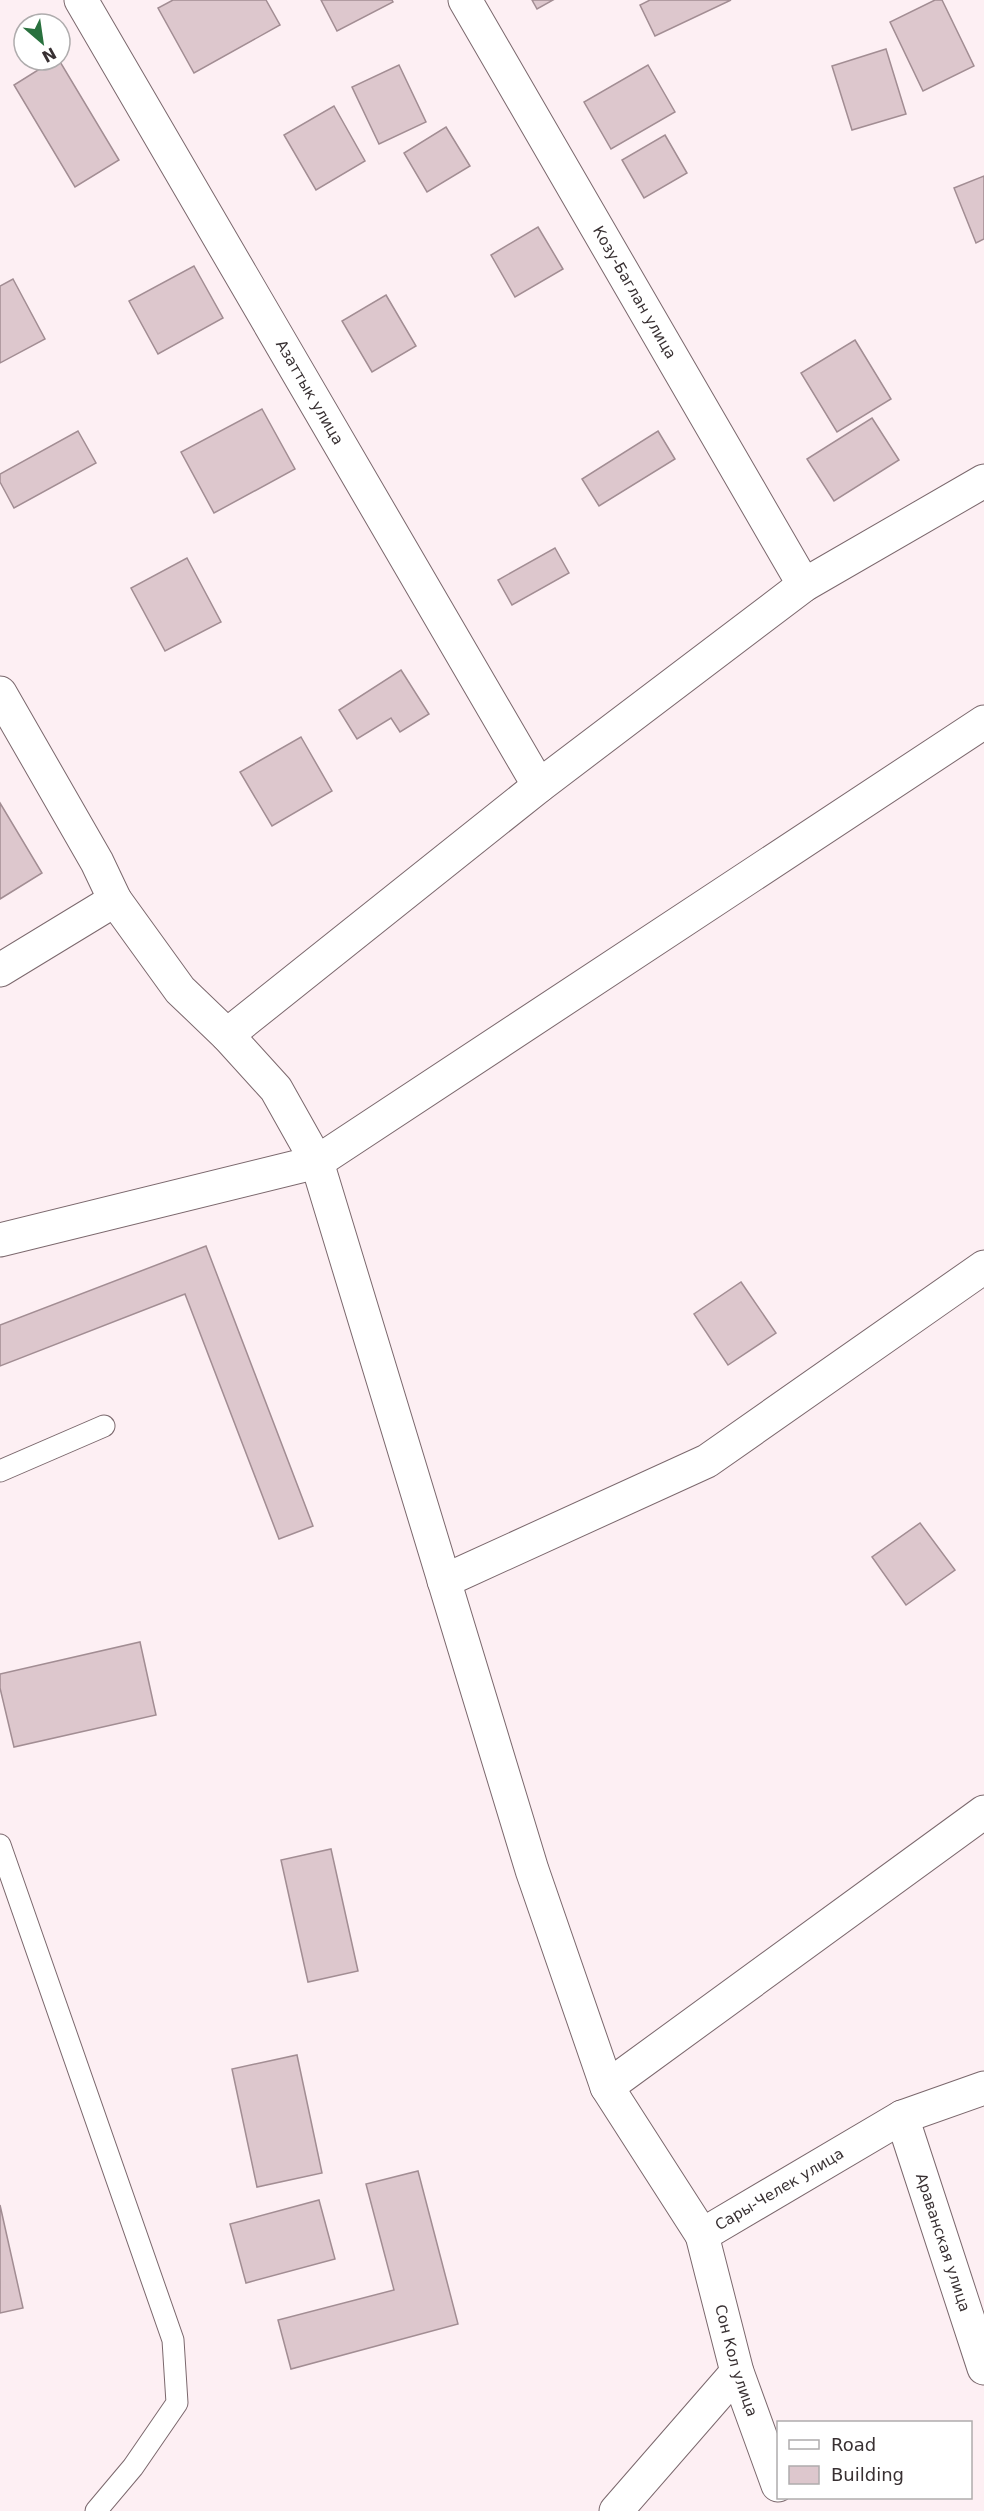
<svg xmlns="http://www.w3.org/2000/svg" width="984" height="2511" font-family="'DejaVu Sans',sans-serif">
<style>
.building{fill:#ddc7cd;stroke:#a28d93;stroke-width:1.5}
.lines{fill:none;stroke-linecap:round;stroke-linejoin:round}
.service-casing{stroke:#7b686d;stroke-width:23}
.minor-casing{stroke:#7b686d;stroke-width:35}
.service{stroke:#fff;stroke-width:21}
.minor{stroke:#fff;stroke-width:33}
.labels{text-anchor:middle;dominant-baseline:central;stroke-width:4.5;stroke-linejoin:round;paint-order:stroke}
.street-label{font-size:15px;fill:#383032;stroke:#fff}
</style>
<rect width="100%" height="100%" fill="#fdeff3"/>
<!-- building -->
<g class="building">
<path d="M173 0H266L280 25 194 73 158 8Z"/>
<path d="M321 0H392L393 2 337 31Z"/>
<path d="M532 0H553L537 9Z"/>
<path d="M650 0H731L655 36 640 5Z"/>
<path d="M935 0H942L974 66 923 91 890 22Z"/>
<path d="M886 49 906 114 852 130 832 66Z"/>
<path d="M54 60H59L119 160 75 187 14 85Z"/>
<path d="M399 65 426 122 379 144 352 87Z"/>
<path d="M648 65 675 112 611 149 584 102Z"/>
<path d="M334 106 365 161 316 190 284 135Z"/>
<path d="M446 127 470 166 427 192 404 153Z"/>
<path d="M665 135 687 173 644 198 622 160Z"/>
<path d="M984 176V239L976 243 954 188Z"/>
<path d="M538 227 563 269 515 297 491 255Z"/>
<path d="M194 266 223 318 158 354 129 301Z"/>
<path d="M13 279 45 339 0 363V286Z"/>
<path d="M386 295 416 346 372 372 342 321Z"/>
<path d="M855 340 891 399 837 432 801 373Z"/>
<path d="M262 409 295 469 214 513 181 452Z"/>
<path d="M872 418 899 460 834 501 807 459Z"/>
<path d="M78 431 96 463 14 508 0 482V474Z"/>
<path d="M658 431 675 459 599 506 582 479Z"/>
<path d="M555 548 569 573 512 605 498 580Z"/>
<path d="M187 558 221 622 165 651 131 588Z"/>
<path d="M401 670 429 714 400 732 391 718 357 739 339 710Z"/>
<path d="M301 737 332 791 272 826 240 772Z"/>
<path d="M0 803 42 873 0 899Z"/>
<path d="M206 1246 313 1526 279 1539 185 1294 0 1366V1325Z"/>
<path d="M741 1282 776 1333 728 1365 694 1314Z"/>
<path d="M920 1523 955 1570 906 1605 872 1557Z"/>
<path d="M140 1642 156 1715 14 1747 0 1688V1674Z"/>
<path d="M331 1849 358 1971 308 1982 281 1860Z"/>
<path d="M297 2055 322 2173 257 2187 232 2069Z"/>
<path d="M418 2171 458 2324 291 2369 278 2320 394 2290 366 2184Z"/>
<path d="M319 2200 335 2259 246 2283 230 2224Z"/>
<path d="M0 2205 23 2308 0 2313Z"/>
</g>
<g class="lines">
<defs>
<g id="service">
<path d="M0 1471 104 1426"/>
<path d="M0 1845 173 2340 177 2403 133 2467 96 2511"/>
</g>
<g id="minor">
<path id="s1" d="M81 0 539 786"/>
<path id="s2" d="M465 0 804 585"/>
<path d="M0 693 97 862 115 900"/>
<path d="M0 970 115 900 180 990 227 1035 539 786 804 585 984 481"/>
<path id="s3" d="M227 1035 276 1089 317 1162 532 1870 607 2087 702 2235 902 2117 984 2088"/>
<path d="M0 1240 317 1162 984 722"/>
<path d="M444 1581 707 1461 984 1267"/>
<path d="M607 2087 984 1812"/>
<path id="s4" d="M902 2117 984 2368"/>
<path id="s5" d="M702 2235 737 2372 778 2485"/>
<path d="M616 2511 737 2372"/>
</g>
</defs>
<!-- service casing -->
<use href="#service" class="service-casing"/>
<!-- minor casing -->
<use href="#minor" class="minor-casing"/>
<!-- service -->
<use href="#service" class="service"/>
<!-- minor -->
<use href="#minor" class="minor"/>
</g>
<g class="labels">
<!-- street labels -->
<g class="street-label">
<text stroke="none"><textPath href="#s2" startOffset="338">Козу-Баглан улица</textPath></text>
<text stroke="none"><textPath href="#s1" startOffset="454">Азаттык улица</textPath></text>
<text stroke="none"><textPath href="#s3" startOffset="1392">Сары-Челек улица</textPath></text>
<text stroke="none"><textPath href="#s4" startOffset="132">Араванская улица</textPath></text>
<text stroke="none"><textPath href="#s5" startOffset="130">Сон Кол улица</textPath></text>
</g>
</g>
<!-- legend -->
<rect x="777" y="2421" width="195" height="78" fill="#ffffff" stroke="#afacad" stroke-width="1.5"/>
<rect x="789" y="2440" width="30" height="9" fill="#ffffff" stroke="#afacad" stroke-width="1.5"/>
<text x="831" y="2451" font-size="18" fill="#383032">Road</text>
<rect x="789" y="2466" width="30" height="18" fill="#ddc7cd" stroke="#afacad" stroke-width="1.5"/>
<text x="831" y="2481" font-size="18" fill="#383032">Building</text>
<!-- north arrow -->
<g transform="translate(42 42) rotate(151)"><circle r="28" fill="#ffffff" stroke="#afacad" stroke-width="1.5"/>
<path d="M0-4.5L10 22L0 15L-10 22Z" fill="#29713e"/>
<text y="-9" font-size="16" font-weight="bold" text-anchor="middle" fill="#383032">N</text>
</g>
</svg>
